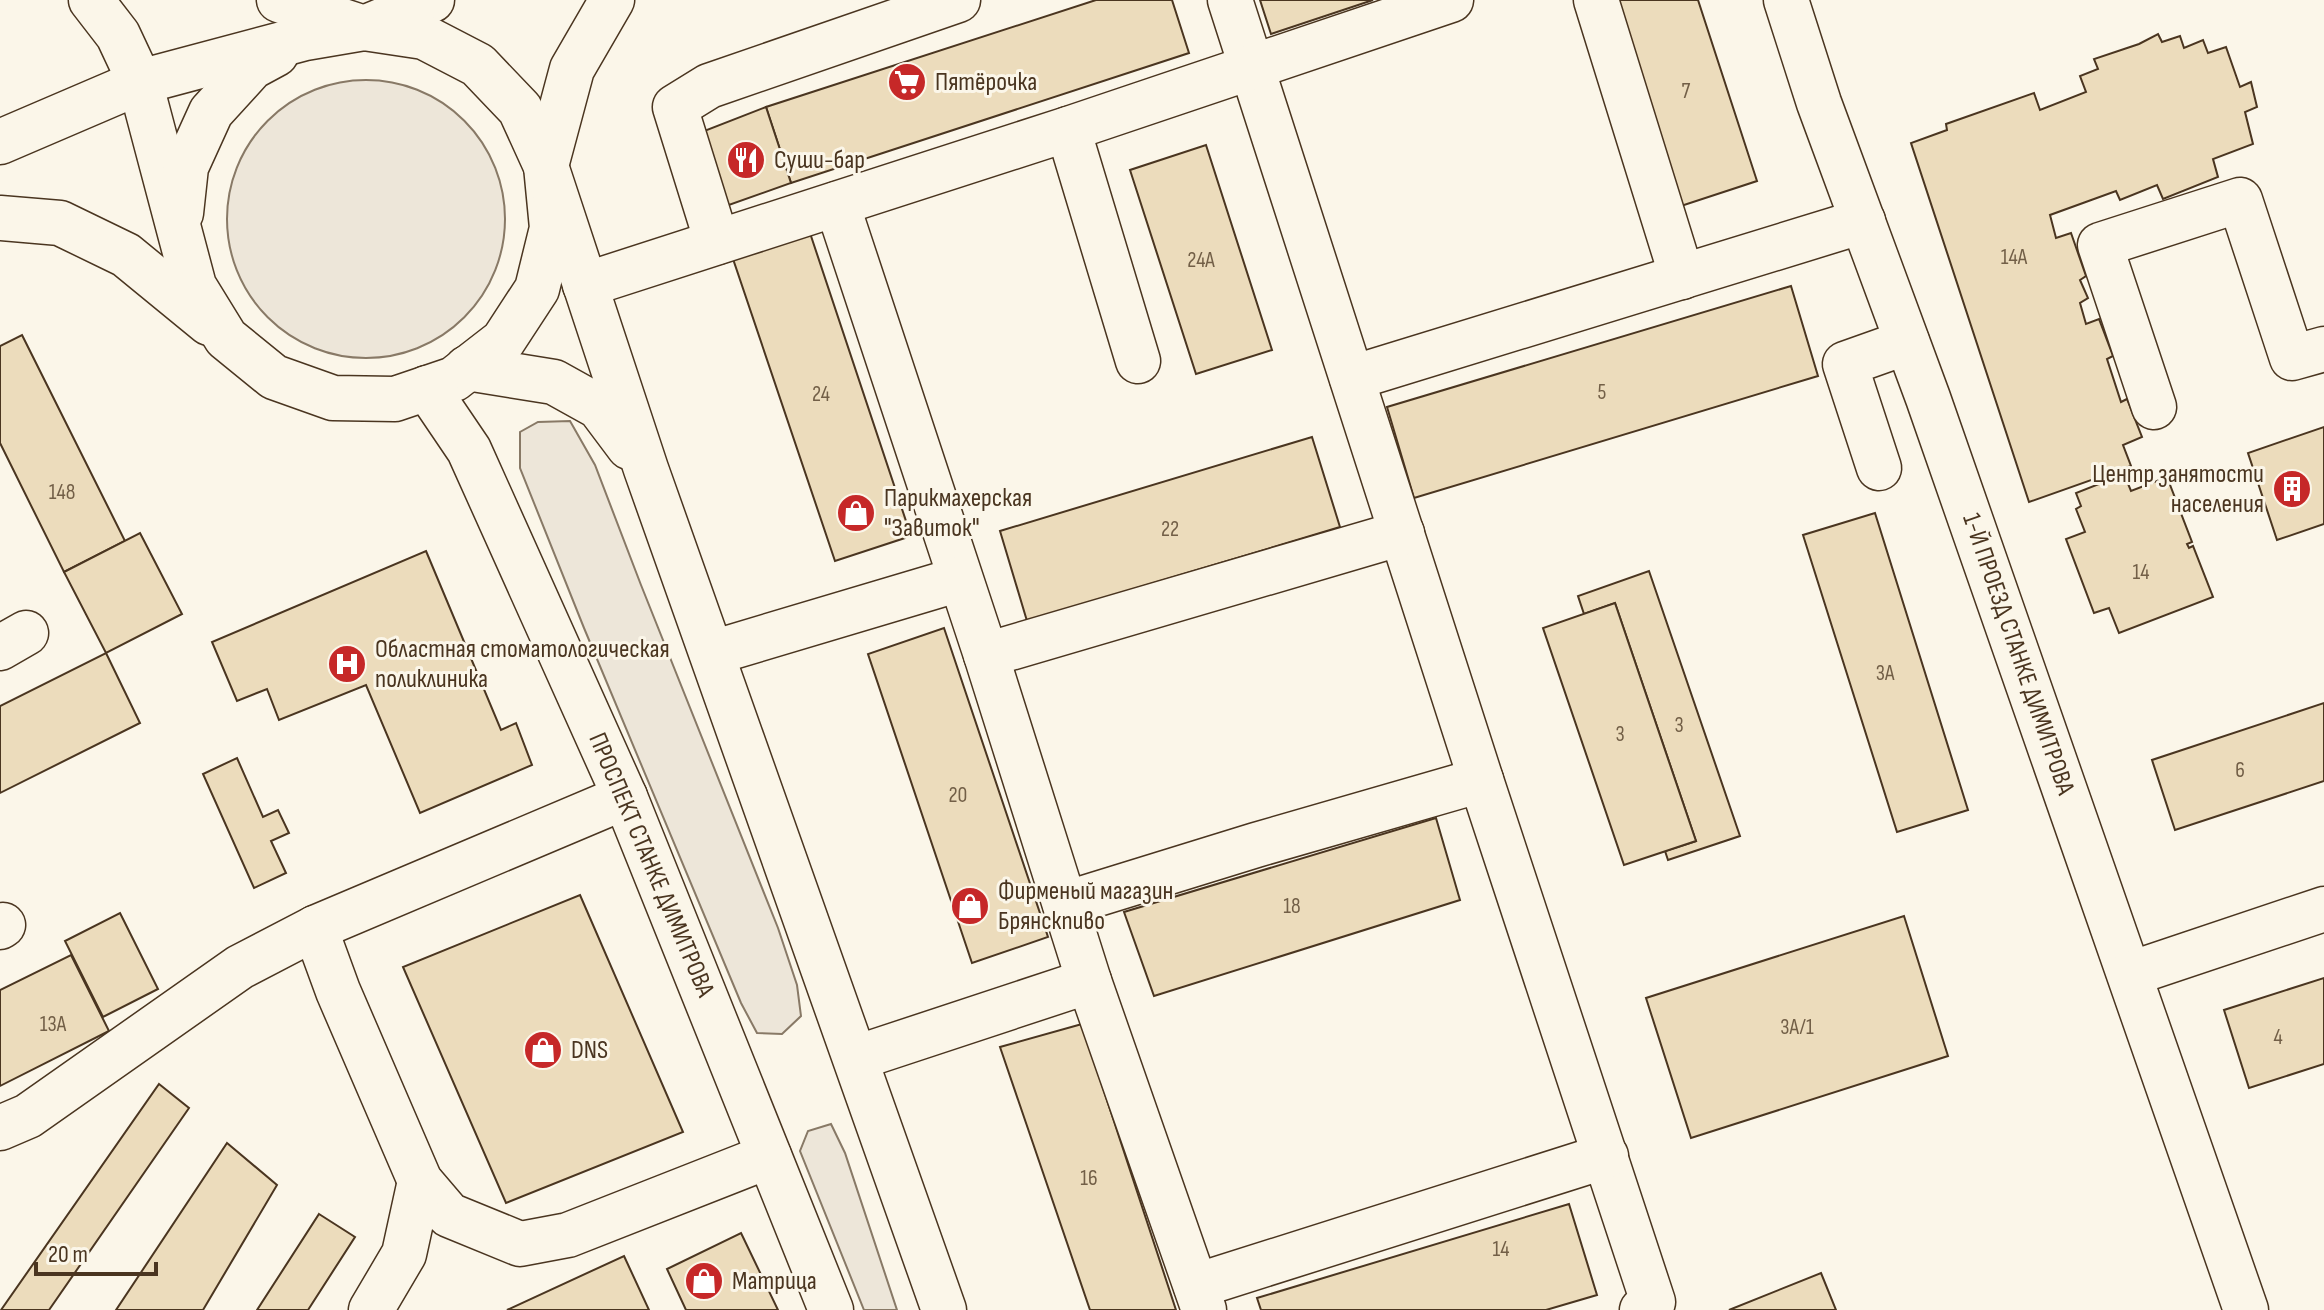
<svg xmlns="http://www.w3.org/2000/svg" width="2324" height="1310" font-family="'Sofia Sans Condensed',sans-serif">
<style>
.green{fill:#ede6d9;stroke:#887966;stroke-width:2}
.building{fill:#ecdcbc;stroke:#4a3520;stroke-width:2}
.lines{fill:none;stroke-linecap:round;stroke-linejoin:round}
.minor-casing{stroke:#4a3520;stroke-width:47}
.major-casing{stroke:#4a3520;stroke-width:47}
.minor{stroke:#fbf6e9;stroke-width:44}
.major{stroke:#fbf6e9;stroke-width:44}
.labels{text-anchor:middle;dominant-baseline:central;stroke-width:6;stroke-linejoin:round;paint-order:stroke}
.number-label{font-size:22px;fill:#725f47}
.poi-label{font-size:26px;fill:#4a3520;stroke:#fbf6e9;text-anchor:start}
.street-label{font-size:26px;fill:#4a3520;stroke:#fbf6e9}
</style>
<rect width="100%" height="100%" fill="#fbf6e9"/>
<!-- green -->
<g class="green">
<circle cx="366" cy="219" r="139"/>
<path d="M570 421 595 465 641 585 778 928 797 985 801 1016 782 1034 757 1033 741 1003 584 628 520 468V432L538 422Z"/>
<path d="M831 1124 845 1153 897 1310H864L800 1151 808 1131Z"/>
</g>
<!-- building -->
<g class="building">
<path d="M1096 0H1172L1189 53 791 183 766 107Z"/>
<path d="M1260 0H1373L1271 34Z"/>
<path d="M1620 0H1698L1757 181 1681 206 1615 2Z"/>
<path d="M2158 34 2162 42 2180 36 2184 48 2203 40 2208 53 2226 47 2240 87 2251 82 2257 107 2245 112 2253 144 2213 159 2218 177 2163 199 2157 185 2120 200 2116 191 2050 215 2056 238 2071 233 2086 276 2080 280 2088 298 2080 303 2086 324 2099 319 2113 356 2107 359 2121 402 2127 399 2142 437 2123 445 2131 466 2029 502 1911 143 1947 130 1946 124 2034 93 2040 110 2086 92 2080 76 2098 69 2094 59 2139 44Z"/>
<path d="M766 107 791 183 726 206 699 133Z"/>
<path d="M1206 145 1272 350 1196 374 1130 170Z"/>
<path d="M808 227 911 536 835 561 731 253Z"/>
<path d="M1791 286 1818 376 1414 498 1387 407Z"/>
<path d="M22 335 125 541 64 572 0 443V346Z"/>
<path d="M2324 427V524L2277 540 2248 453Z"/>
<path d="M1312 437 1340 527 1027 621 1000 531Z"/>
<path d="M2124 474 2131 491 2167 477 2192 542 2187 544 2189 548 2193 546 2213 597 2119 633 2109 608 2094 613 2066 539 2085 532 2076 509 2081 506 2076 493Z"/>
<path d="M1875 513 1968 810 1897 832 1803 535Z"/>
<path d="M140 533 182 614 106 653 64 572Z"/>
<path d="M426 551 501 730 516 723 532 765 420 813 366 685 279 720 267 689 237 701 212 642Z"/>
<path d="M1649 571 1740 836 1668 860 1665 851 1696 841 1615 603 1584 614 1578 596Z"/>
<path d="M1615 603 1696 841 1624 865 1543 628Z"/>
<path d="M944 628 1048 937 972 963 868 654Z"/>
<path d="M106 653 140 723 0 793V706Z"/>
<path d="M2324 703V781L2175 830 2152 760Z"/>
<path d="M237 758 263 817 278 810 289 833 271 841 286 873 254 888 203 774Z"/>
<path d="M1436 818 1460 900 1154 996 1124 912Z"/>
<path d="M580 895 683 1132 506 1203 403 967Z"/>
<path d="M120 913 158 989 103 1017 65 941Z"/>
<path d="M1904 916 1948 1056 1691 1138 1646 998Z"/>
<path d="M71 955 109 1031 0 1086V990Z"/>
<path d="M2324 978V1064L2249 1088 2224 1010Z"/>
<path d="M1082 1024 1176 1310H1090L1000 1047Z"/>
<path d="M159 1084 189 1108 49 1310H1Z"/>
<path d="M227 1143 277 1185 203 1310H116Z"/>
<path d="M1569 1204 1597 1295 1546 1310H1261L1257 1298Z"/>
<path d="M319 1214 355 1237 308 1310H257Z"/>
<path d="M741 1233 778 1310H686L667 1269Z"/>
<path d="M624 1256 649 1310H507Z"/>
<path d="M1821 1273 1836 1310H1729Z"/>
</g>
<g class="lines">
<defs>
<g id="minor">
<path d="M1230 0 1481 780 1653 1302 1642 1310"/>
<path d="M1596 0 1682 277"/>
<path d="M1786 0 1819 103 1928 398 2246 1310"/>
<path d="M1068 129 1138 361"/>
<path d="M837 204 986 655 1089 981 1204 1310"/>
<path d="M717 242 675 107 709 86 958 0"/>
<path d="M585 285 1068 129 1451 0"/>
<path d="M1352 378 1863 221"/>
<path d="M427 388 469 450 625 797 831 1310"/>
<path d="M2154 407 2100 245 2240 200 2292 358 2324 349"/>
<path d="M1879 468 1845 364 1907 342"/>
<path d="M0 648 26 633"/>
<path d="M712 653 960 579"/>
<path d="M986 655 1402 533"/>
<path d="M1065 904 1256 845 1481 780"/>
<path d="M0 927 3 925"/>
<path d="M315 928 338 991 420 1181 449 1215 520 1244 568 1235 769 1156"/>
<path d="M2130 974 2324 909"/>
<path d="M856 1058 1089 981"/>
<path d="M0 1128 28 1116 240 967 315 928 625 797"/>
<path d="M1196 1286 1606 1156"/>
<path d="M371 1310 404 1254 420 1181"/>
</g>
<g id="major">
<path d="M91 0 118 35 140 82 194 286 226 338 274 377 333 398 395 399 454 379 503 341 537 289 552 228 546 166 572 69 612 0"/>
<path d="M279 0 364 28 432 0"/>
<path d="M0 142 140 82 305 38 364 28 424 37 478 65 520 109 546 166 646 469 944 1310"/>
<path d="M181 213 186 167 211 112 252 67 276 54"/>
<path d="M0 218 60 223 126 255 209 323"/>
<path d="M467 368 554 382 599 407 629 447"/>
</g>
</defs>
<!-- minor casing -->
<use href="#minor" class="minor-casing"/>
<!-- major casing -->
<use href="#major" class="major-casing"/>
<!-- minor -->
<use href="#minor" class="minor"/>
<!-- major -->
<use href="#major" class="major"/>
</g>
<!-- icons -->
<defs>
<symbol id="supermarket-disc" viewBox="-11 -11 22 22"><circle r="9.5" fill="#c62828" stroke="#fbf6e9"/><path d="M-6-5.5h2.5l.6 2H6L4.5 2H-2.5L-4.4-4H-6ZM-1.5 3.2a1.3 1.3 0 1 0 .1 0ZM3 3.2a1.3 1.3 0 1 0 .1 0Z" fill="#fff"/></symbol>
<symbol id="restaurant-disc" viewBox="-11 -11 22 22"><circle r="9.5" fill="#c62828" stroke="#fbf6e9"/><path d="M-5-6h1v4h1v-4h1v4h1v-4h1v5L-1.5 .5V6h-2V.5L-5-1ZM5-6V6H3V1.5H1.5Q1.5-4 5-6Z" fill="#fff"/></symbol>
<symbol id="building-disc" viewBox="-11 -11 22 22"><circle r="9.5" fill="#c62828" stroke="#fbf6e9"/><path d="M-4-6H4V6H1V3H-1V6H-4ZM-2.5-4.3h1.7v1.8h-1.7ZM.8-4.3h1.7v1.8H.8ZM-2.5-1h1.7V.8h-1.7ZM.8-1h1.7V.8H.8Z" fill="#fff"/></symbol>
<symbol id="shop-disc" viewBox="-11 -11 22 22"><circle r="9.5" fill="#c62828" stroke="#fbf6e9"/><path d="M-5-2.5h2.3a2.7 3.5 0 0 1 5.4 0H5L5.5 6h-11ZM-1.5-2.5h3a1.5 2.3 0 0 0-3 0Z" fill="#fff"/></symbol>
<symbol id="hospital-disc" viewBox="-11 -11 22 22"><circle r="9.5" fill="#c62828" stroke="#fbf6e9"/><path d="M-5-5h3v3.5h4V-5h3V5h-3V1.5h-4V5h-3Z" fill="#fff"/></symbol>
</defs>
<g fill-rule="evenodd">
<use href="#supermarket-disc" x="885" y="60" width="44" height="44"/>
<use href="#restaurant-disc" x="724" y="138" width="44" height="44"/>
<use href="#building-disc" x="2270" y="467" width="44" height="44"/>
<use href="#shop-disc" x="834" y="491" width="44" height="44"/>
<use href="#hospital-disc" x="325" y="642" width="44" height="44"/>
<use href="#shop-disc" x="948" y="884" width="44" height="44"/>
<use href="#shop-disc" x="521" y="1028" width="44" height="44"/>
<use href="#shop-disc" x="682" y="1259" width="44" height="44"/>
</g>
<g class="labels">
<!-- number labels -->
<g class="number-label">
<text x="1686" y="91">7</text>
<text x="2014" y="257">14А</text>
<text x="1201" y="260">24А</text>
<text x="1602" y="392">5</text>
<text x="821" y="394">24</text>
<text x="62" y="492">148</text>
<text x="1170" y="529">22</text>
<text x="2141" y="572">14</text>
<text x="1885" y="673">3А</text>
<text x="1679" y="725">3</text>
<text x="1620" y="734">3</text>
<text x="2240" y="770">6</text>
<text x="958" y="795">20</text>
<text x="1292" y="906">18</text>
<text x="53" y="1024">13А</text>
<text x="1797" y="1027">3А/1</text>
<text x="2278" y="1037">4</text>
<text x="1089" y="1178">16</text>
<text x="1501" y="1249">14</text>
</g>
<!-- poi labels -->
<g class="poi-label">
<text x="935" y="82">Пятёрочка</text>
<text x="774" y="160">Суши-бар</text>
<text x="2264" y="474" text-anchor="end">Центр занятости<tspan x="2264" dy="30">населения</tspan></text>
<text x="884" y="498">Парикмахерская<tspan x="884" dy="30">"Завиток"</tspan></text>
<text x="375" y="649">Областная стоматологическая<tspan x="375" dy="30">поликлиника</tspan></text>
<text x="998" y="891">Фирменый магазин<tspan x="998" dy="30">Брянскпиво</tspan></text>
<text x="571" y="1050">DNS</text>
<text x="732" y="1281">Матрица</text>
</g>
<!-- street labels -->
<g class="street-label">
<text transform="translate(2018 654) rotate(71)">1-Й ПРОЕЗД СТАНКЕ ДИМИТРОВА</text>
<text transform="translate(651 865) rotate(67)">ПРОСПЕКТ СТАНКЕ ДИМИТРОВА</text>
</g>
</g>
<!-- scale -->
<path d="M36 1262v12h120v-12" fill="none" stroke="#4a3520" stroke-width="4"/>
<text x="48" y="1262" font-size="24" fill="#4a3520" stroke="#fbf6e9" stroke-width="6" paint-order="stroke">20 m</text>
</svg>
